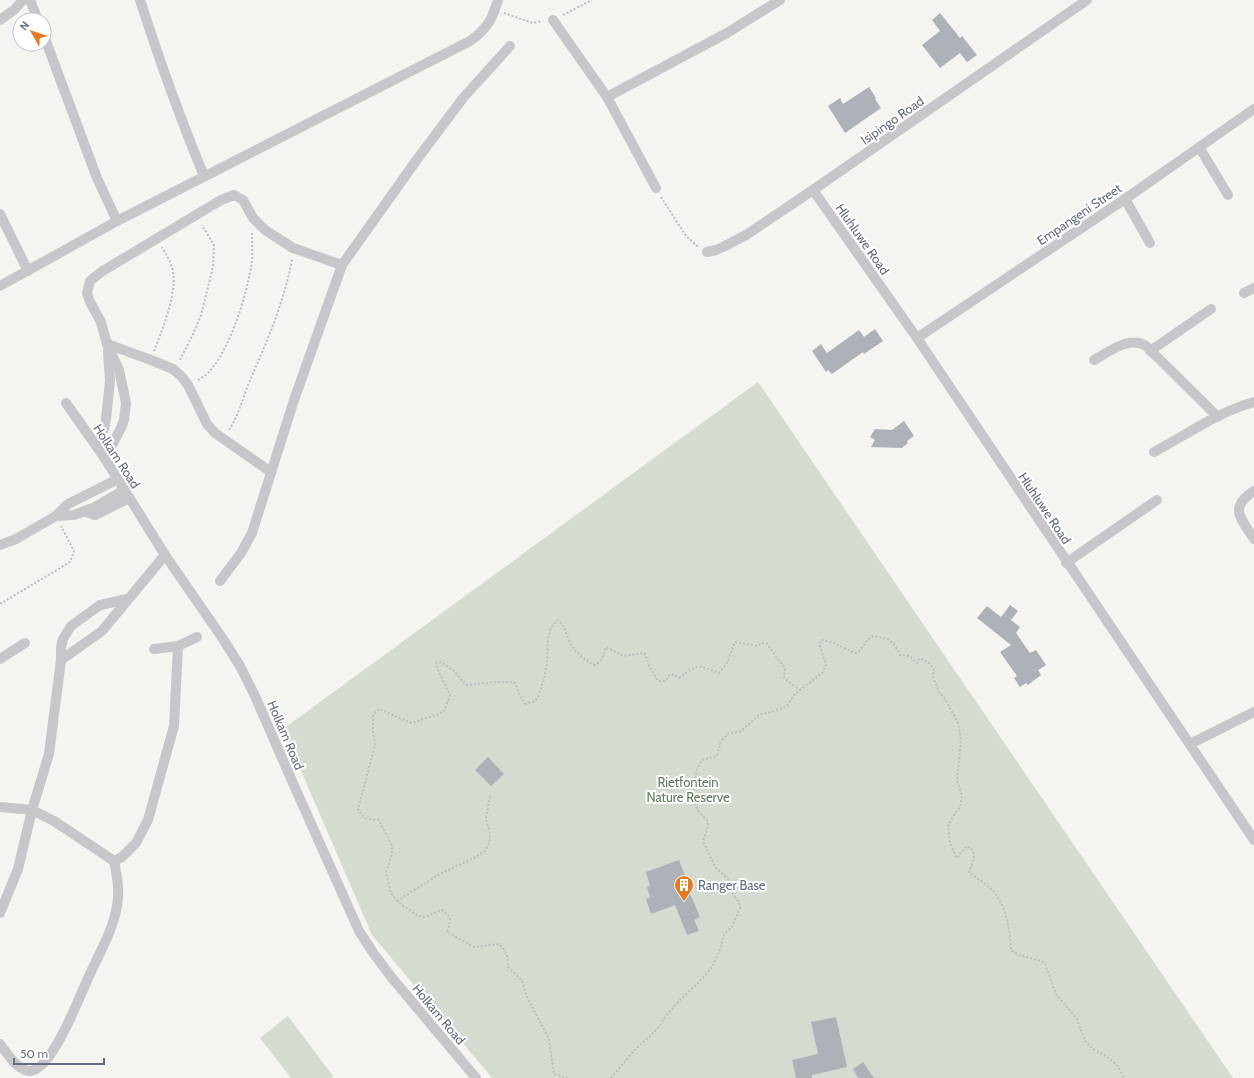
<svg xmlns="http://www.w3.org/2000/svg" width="1254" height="1078" font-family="Cabin,sans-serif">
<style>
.green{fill:#d4dcd2}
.building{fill:#adb2b9}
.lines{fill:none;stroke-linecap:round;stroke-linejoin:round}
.path{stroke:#bcbdc0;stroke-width:2;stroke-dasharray:2 2;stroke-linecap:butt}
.street{stroke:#c5c7cb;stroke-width:10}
.labels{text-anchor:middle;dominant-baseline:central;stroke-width:4;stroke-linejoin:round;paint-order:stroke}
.street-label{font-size:13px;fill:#646e82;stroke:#fff}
.park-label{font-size:13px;fill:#637a63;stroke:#fff}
.poi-label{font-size:13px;fill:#646e82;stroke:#fff;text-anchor:start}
</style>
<rect width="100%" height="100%" fill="#f4f5f1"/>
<!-- green -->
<g class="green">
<path d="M758 382 1233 1078H492L372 935 283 729Z"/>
<path d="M288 1016 333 1076 331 1078H291L260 1038Z"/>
</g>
<!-- building -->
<g class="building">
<path d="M940 13 960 38 962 36 977 55 967 62 960 53 940 68 922 45 940 31 932 20Z"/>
<path d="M869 87 876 98 875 99 881 108 845 133 828 106 840 98 843 104Z"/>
<path d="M875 329 883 341 864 354 863 352 832 374 828 370 826 372 812 351 821 344 827 353 859 330 864 337Z"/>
<path d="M904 421 914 436 907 441 908 443 902 448 871 447 875 440 870 437 875 429 892 430Z"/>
<path d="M1010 605 1018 611 1011 620 1020 627 1016 633 1030 653 1036 650 1046 665 1038 670 1041 675 1028 685 1026 683 1020 687 1014 678 1017 676 1000 652 1011 645 977 618 987 606 1001 617Z"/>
<path d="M488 757 504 774 491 786 475 770Z"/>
<path d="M679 860 686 878 684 879 700 917 694 920 699 931 687 935 675 905 651 914 646 899 650 897 647 887 650 886 646 872Z"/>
<path d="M836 1017 847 1067 812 1075V1078H796L792 1060 818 1054 811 1022Z"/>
<path d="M863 1062 874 1078H858L853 1069Z"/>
</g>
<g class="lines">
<!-- path -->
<g class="path">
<path d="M504 13 533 23 542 21"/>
<path d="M563 15 592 0"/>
<path d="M661 197 686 236 698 247"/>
<path d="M154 351C162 331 177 293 173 273 172 263 166 255 162 247"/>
<path d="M180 360 194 332 201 315 213 267 214 245 202 225"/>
<path d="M198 380C226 367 246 296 251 268 253 257 252 245 252 233"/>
<path d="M229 430C238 416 242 401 248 385 266 343 284 304 292 259"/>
<path d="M0 604 70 562 74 551 61 526"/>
<path d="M397 901 438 875 476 857 485 851 489 843 490 834 486 818 490 796"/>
<path d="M568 1078 554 1074 549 1039 527 997 522 981 508 967C508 958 507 951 499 944L474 947 447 932 449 927 450 917 442 910 427 916 422 917 417 915 397 901 391 893 386 873 392 854V846L379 820C369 820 362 818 358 809L375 745 373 732V717L375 712 379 709 411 723 439 714 444 711 450 695 437 668 436 663 441 662 454 671 466 685 494 682H514C519 689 519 698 526 704L535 701 538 697 544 679 547 664 548 638 551 628 557 620C566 625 566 637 571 645 576 653 585 659 593 665 602 664 603 655 606 647L623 656 644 653C647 657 647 661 649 666 652 671 655 676 658 681 664 682 667 681 669 675H674L679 678C699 664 695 664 719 673L726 665 735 642 758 646 762 643 767 644 785 668 784 678 801 691"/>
<path d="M611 1078 634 1051 659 1027 668 1013 679 1001 699 982 712 967 720 950 724 934 732 927 740 908 739 903 731 891 728 879 715 867 703 841 708 825 707 820 699 812 692 799 697 769 702 760 717 756 721 741 728 734 741 731 759 715 774 711 787 706 794 695 823 672 826 664 819 644 822 640C837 642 842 648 856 653 863 650 865 641 872 636L887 639 894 644 900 655 909 656 917 663 920 658 930 664 934 669 933 677 939 692 944 697 958 723 961 739 957 781 962 795 960 807 955 813 948 826 950 842 956 858 967 846 973 850 974 858 969 873C976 878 984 882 990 888 1006 902 1010 929 1011 950L1019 955 1041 961 1045 964 1056 994 1077 1019 1085 1041 1093 1049 1106 1056 1116 1064 1124 1078"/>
</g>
<!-- street -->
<g class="street">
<path d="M30 0 38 20"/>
<path d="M140 0C159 59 180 118 204 176"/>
<path d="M0 20 14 10 23 0"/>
<path d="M553 20 607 97 656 188"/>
<path d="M44 36 97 178 117 221"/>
<path d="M607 97 727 33 780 0"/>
<path d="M1199 147 1228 195"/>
<path d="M813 190 917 338 1254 840"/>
<path d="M1125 199 1150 243"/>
<path d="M0 214 28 271"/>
<path d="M707 252 716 250 725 246 746 235 813 190 1087 0"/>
<path d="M0 286 117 221 470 41C487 29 492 20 498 0"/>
<path d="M1244 293 1254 288"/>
<path d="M917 338 1125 199 1254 109"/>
<path d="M107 344 151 360 173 369 182 377 188 385 207 424 215 433 271 472"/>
<path d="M1150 351 1211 309"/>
<path d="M1094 360C1109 352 1130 335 1146 346L1218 417"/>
<path d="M66 403 104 457 165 555 223 639 240 666 255 696 292 781 359 931 374 954 392 978 476 1078"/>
<path d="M95 444 104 429 106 419 110 381 108 351"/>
<path d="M1154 452C1186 435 1220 411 1254 402"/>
<path d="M104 457 109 451 121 428 124 420 126 403 119 370 107 344 101 322 90 302 87 293 90 281 101 272 221 200 234 195 243 200 253 218 265 230 293 248 342 265"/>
<path d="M1254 491C1228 508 1241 518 1254 539"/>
<path d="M84 511 95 515 129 498"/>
<path d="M56 516 74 515 93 508 124 490"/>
<path d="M0 545 16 539 56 516 68 504 118 479"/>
<path d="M1066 563 1157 500"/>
<path d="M220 581 241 553 252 533 294 400 342 265 418 158 463 98 510 46"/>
<path d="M154 649 178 646 197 637"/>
<path d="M0 659 25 643"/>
<path d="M61 660 102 631 165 555"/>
<path d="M1190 744 1254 712"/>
<path d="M0 807 32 810 54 821 114 861C117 876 120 891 117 906 113 930 100 952 90 974 77 1002 66 1033 48 1058 44 1063 38 1070 31 1071 18 1072 7 1053 0 1044"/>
<path d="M114 861 122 857 136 843 148 820 174 726 178 646"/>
<path d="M0 913 18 869 32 810 49 754 61 660V647L63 639 71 626 100 605 127 599"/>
</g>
</g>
<!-- icons -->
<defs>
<symbol id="building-pin" viewBox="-11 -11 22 30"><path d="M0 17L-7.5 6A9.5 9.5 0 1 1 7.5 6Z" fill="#e37b24" stroke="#fff"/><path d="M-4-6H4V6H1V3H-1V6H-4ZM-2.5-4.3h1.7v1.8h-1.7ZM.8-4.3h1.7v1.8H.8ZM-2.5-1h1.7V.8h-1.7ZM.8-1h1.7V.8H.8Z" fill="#fff"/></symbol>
</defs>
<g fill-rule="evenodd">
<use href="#building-pin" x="673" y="874" width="22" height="30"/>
</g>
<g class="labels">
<!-- street labels -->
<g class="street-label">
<text transform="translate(892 120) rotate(-35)">Isipingo Road</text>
<text transform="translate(1079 214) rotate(-34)">Empangeni Street</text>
<text transform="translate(863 239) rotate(55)">Hluhluwe Road</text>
<text transform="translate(117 456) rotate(57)">Holkam Road</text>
<text transform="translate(1045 508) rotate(56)">Hluhluwe Road</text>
<text transform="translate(286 735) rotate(67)">Holkam Road</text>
<text transform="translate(439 1014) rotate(50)">Holkam Road</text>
</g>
<!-- park labels -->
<g class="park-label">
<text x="688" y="782">Rietfontein<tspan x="688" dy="15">Nature Reserve</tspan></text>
</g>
<!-- poi labels -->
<g class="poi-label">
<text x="698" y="885">Ranger Base</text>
</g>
</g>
<!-- north arrow -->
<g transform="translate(32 32) rotate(309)"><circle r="19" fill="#ffffff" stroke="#c1c5cd"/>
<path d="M0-3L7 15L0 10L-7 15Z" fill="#e37b24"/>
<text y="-6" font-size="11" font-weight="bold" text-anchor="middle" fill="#646e82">N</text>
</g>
<!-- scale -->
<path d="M14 1058v6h90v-6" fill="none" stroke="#646e82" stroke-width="2"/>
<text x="20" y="1058" font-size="12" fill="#646e82" stroke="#ffffff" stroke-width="3" paint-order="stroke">50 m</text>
</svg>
